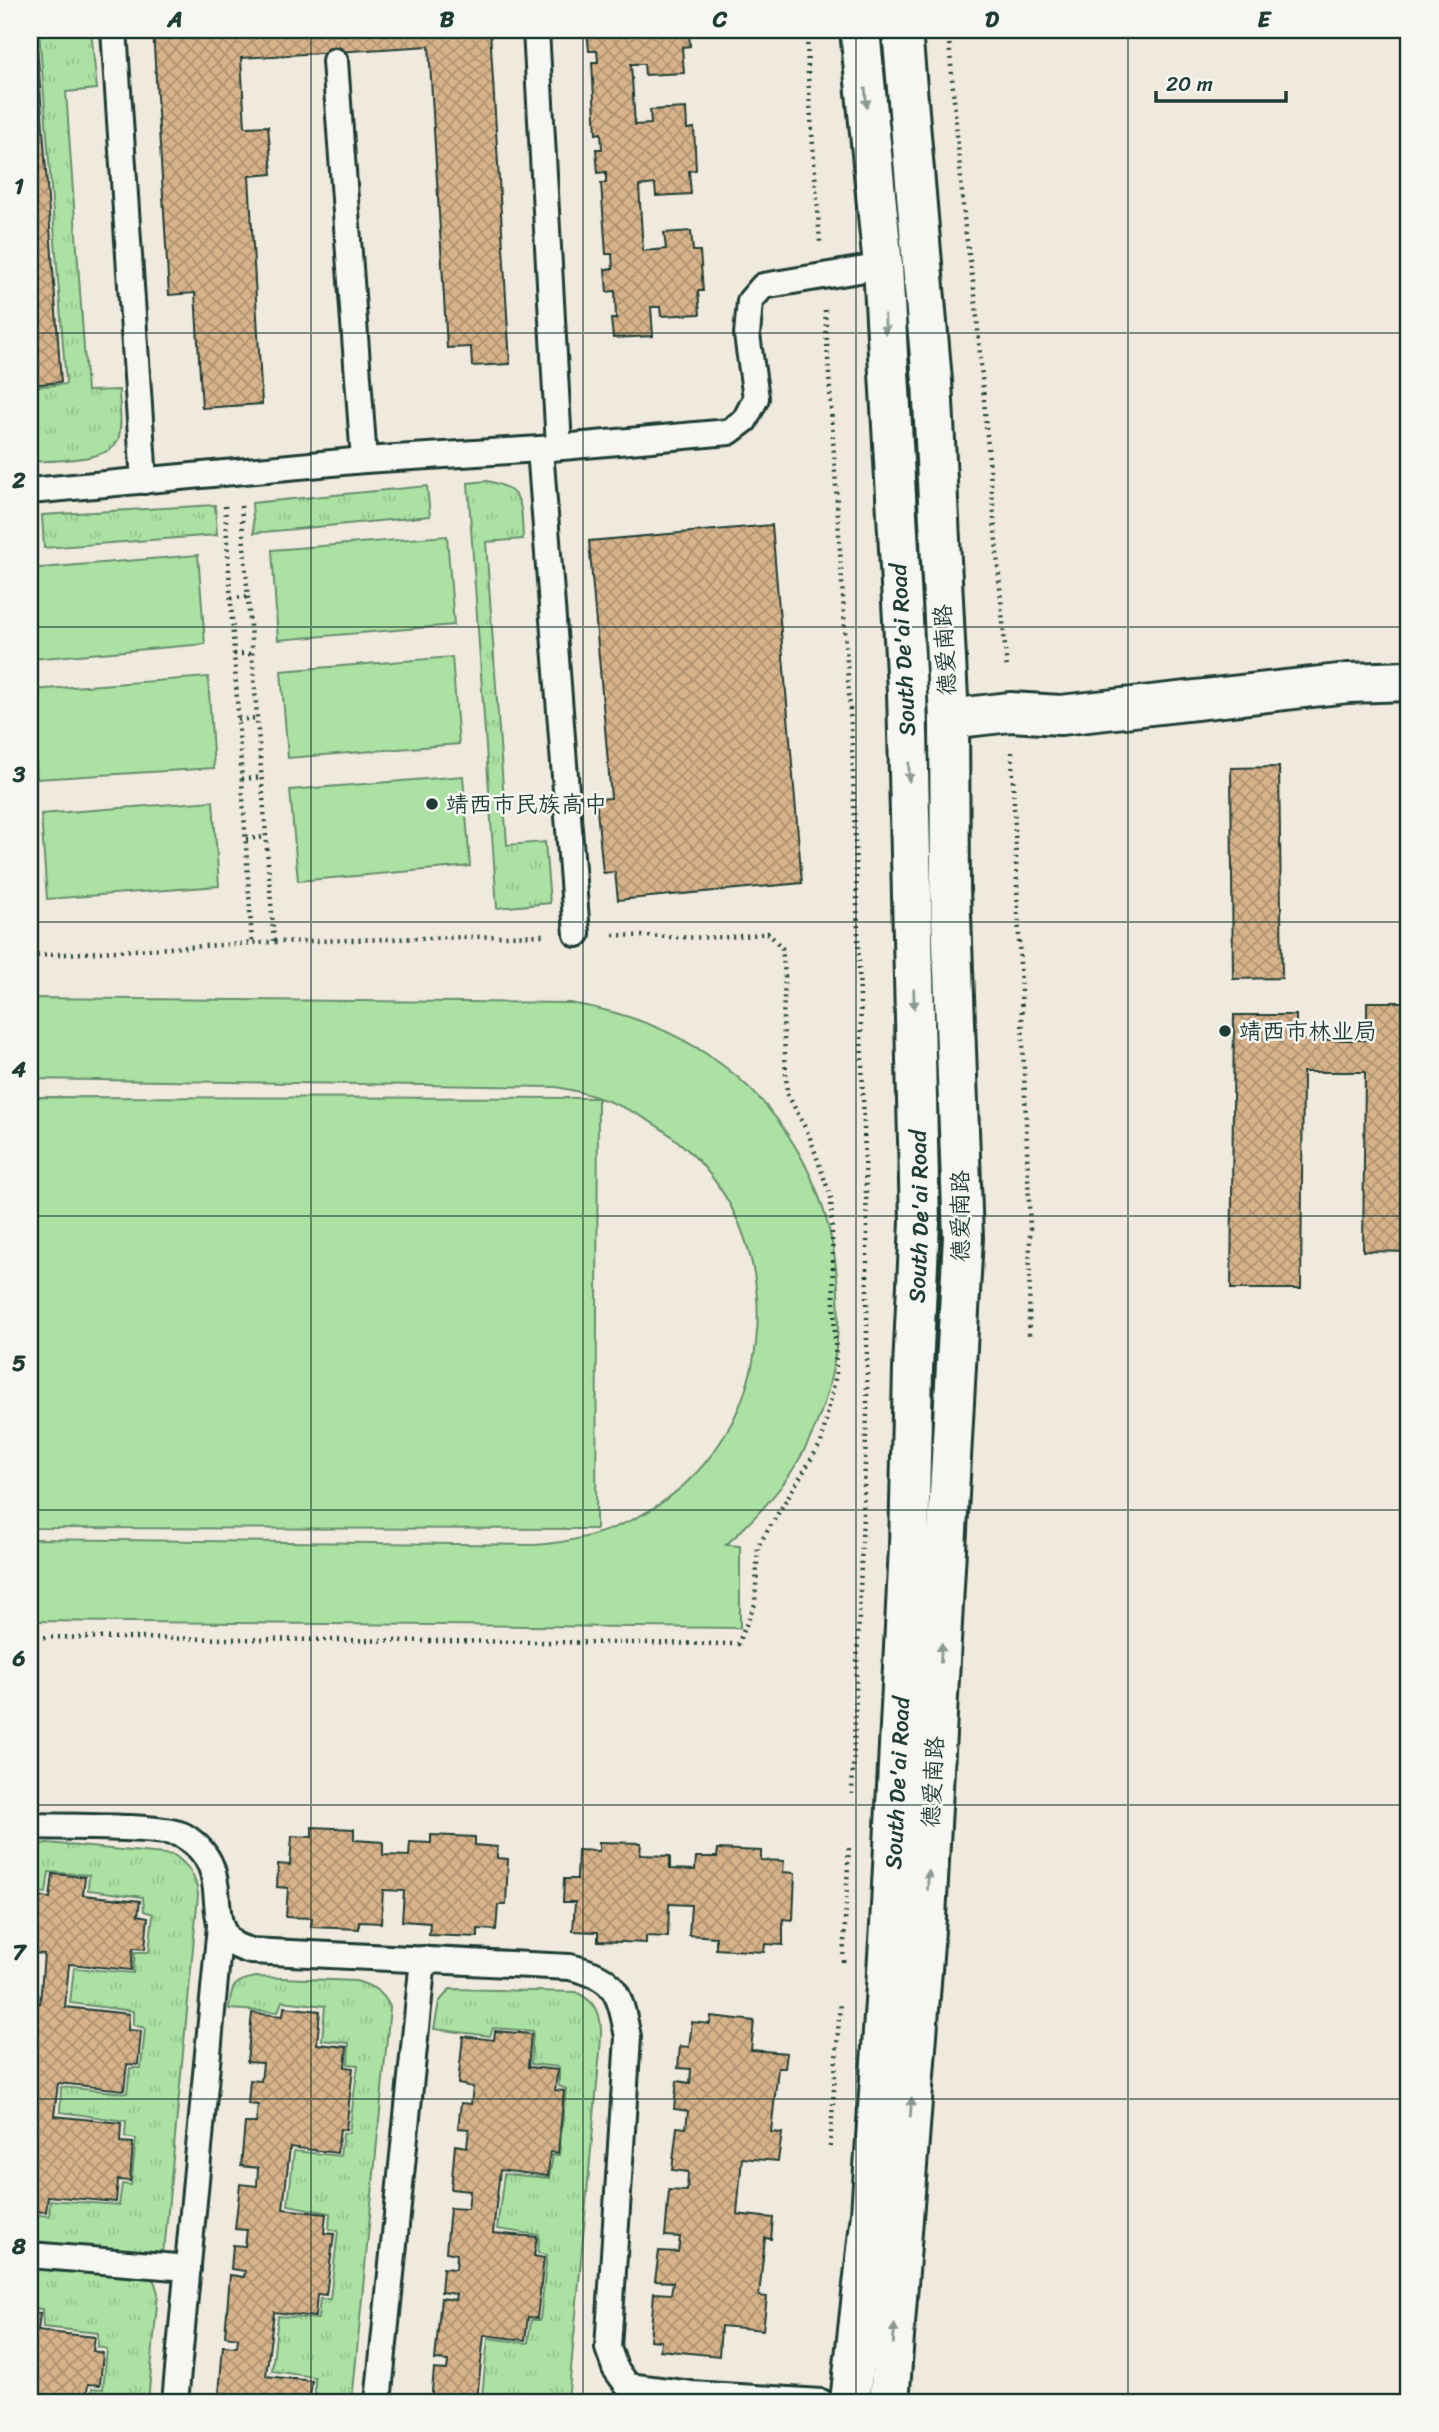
<svg xmlns="http://www.w3.org/2000/svg" width="1439" height="2432" font-family="Sriracha,'LXGW WenKai TC',sans-serif">
<style>
.grass{fill:url(#grass-tufts);stroke:#668f6c;stroke-width:2}
.pitch{fill:#ace1a4;stroke:#668f6c;stroke-width:2}
.building{fill:url(#building-cross-hatch);stroke:#1f3d34;stroke-width:2}
.lines{fill:none;stroke-linecap:round;stroke-linejoin:round}
.lane-casing{stroke:#1f3d34;stroke-width:30}
.street-casing{stroke:#1f3d34;stroke-width:44}
.secondary-casing{stroke:#1f3d34;stroke-width:44}
.path{stroke:#1f3d34;stroke-width:4.5;stroke-dasharray:2 5;stroke-linecap:butt}
.lane{stroke:#f6f6f2;stroke-width:24}
.street{stroke:#f6f6f2;stroke-width:38}
.secondary{stroke:#f6f6f2;stroke-width:38}
.oneway{fill:#8a9a93}
.grid{fill:none;stroke:#1f3d34;stroke-width:2;stroke-opacity:0.55}
.poi-dot{fill:#1f3d34;stroke:#f6f6f2;stroke-width:2.5}
.labels{text-anchor:middle;dominant-baseline:central;stroke-width:5;stroke-linejoin:round;paint-order:stroke}
.street-label{font-size:23px;fill:#1f3d34;stroke:#f6f6f2}
.poi-label{font-size:23px;fill:#1f3d34;stroke:#f6f6f2;text-anchor:start}
.neatline{fill:none;stroke:#1f3d34;stroke-width:2.5}
.grid-label{font-size:23px;text-anchor:middle;font-weight:bold;fill:#1f3d34}
</style>
<defs>
<pattern id="grass-tufts" width="24" height="20" patternUnits="userSpaceOnUse" patternTransform="scale(1.75)"><rect width="24" height="20" fill="#ace1a4"/><path d="M3 7l-1-3M5 7V3M7 7l1-3M15 17l-1-3M17 17v-4M19 17l1-3" fill="none" stroke="#94c28e"/></pattern>
<pattern id="building-cross-hatch" width="8" height="8" patternUnits="userSpaceOnUse" patternTransform="scale(1.75)"><rect width="8" height="8" fill="#d8b38a"/><path d="M0 0l8 8M0 8l8-8" fill="none" stroke="#af9372"/></pattern>
</defs>
<rect width="100%" height="100%" fill="#f0e9dd"/>
<filter id="ink" filterUnits="userSpaceOnUse"><feTurbulence type="fractalNoise" baseFrequency=".0143" numOctaves="2"/><feDisplacementMap in="SourceGraphic" scale="14" xChannelSelector="R" yChannelSelector="G"/><feConvolveMatrix kernelMatrix="1 2 1 2 8 2 1 2 1" color-interpolation-filters="sRGB"/></filter>
<g filter="url(#ink)">
<!-- grass -->
<g class="grass">
<path d="M39 30H91L97 89 66 92 87 391 119 390C119 405 123 425 118 440 110 462 51 460 30 462V387L66 384Z"/>
<path d="M487 481C525 489 521 505 523 539L486 542 507 845 545 842 550 903 497 908 468 483Z"/>
<path d="M427 486 430 516 254 533 252 503Z"/>
<path d="M215 505 217 535 44 548 42 515Z"/>
<path d="M47 1843 174 1855C189 1866 196 1876 198 1895L165 2242 162 2251 156 2255 30 2247V2214L49 2216 50 2200 119 2205 122 2184 131 2185 136 2139 125 2137 126 2121 60 2112 61 2087 127 2093 130 2068H141L145 2028 133 2025V2011L70 2003 74 1968 133 1973 135 1952H149L153 1914 144 1911 143 1897 88 1890 89 1875 49 1872 46 1893 30 1891V1856L36 1845Z"/>
<path d="M256 1977 356 1981C372 1986 383 1991 390 2007L352 2402H323V2396L315 2394V2377L272 2371 278 2316 318 2319 320 2299H330L338 2231 329 2229 330 2213 288 2205 294 2151 340 2156 343 2134 349 2133 358 2065 348 2064 349 2043 322 2040 325 2006 282 2001 278 2012 229 2009C231 1986 233 1981 256 1977Z"/>
<path d="M450 1989 576 1992C604 2006 602 2023 600 2051L568 2402H523L482 2396 488 2338 528 2343 531 2320H540L547 2255 538 2253 539 2235 497 2229 504 2174 549 2178 553 2155H559L566 2089 559 2086V2067L531 2064 533 2031 493 2028 490 2036 434 2029 439 2002Z"/>
<path d="M30 2265 150 2276 155 2283 158 2293 148 2402H90L92 2388 103 2389 107 2349 98 2347V2333L43 2327 42 2309 30 2308Z"/>
</g>
<!-- pitch -->
<g class="pitch">
<path d="M447 536 454 625 278 640 272 550Z"/>
<path d="M198 555 205 644 32 659 30 569Z"/>
<path d="M452 657 459 744 288 758 281 671Z"/>
<path d="M208 677 214 768 37 779 32 690Z"/>
<path d="M463 776 470 866 298 881 290 790Z"/>
<path d="M213 801 219 886 47 899 41 814Z"/>
<path d="M30 998 570 1003C627 1012 678 1031 725 1067 847 1160 874 1348 790 1474 772 1501 750 1523 726 1545L740 1546V1628L30 1621V1539L535 1545C817 1525 839 1137 556 1087L30 1079Z"/>
<path d="M30 1097 598 1098 596 1529 30 1528Z"/>
</g>
<!-- building -->
<g class="building">
<path d="M30 30H36L61 382 30 385Z"/>
<path d="M153 30H490L510 364 472 366 471 347 447 348 429 46 241 58 245 127 268 126 272 174 249 176 262 404 202 408 195 293 169 295Z"/>
<path d="M587 30H689L690 46 682 47 684 73 645 75 644 64H631L635 125 651 124 650 110 686 108 687 129 694 128 696 170 689 171 691 194 656 196 655 184 639 186 643 251 666 249 664 233 691 231 693 251H700L703 291H698L700 314 661 316 660 307H651L653 336 613 338 611 319H616L615 291 607 292 605 269H613L612 254H606L601 183H606V172L598 173 596 149H602L601 133 596 134 592 62H598L597 51H589Z"/>
<path d="M772 525 802 883 618 900 615 872 603 873 596 799 611 798 589 541Z"/>
<path d="M1279 767 1282 978 1233 979 1231 768Z"/>
<path d="M1367 1002H1409V1252L1363 1251 1365 1072H1303L1301 1289H1231L1234 1015H1296V1040H1367Z"/>
<path d="M312 1827 354 1829V1840L383 1842V1855L409 1856 410 1842 431 1843V1835L475 1837V1845L497 1847V1858L508 1859 506 1905H498L496 1930 478 1929V1937L429 1935 430 1923 402 1921 404 1891 383 1890 381 1923 359 1922V1929L311 1927 312 1918 286 1917 288 1888 277 1887 278 1864 290 1865 292 1836 312 1837Z"/>
<path d="M599 1842 641 1843 640 1855 670 1856V1869L695 1870 696 1857H717L718 1849 761 1851V1860L784 1861 783 1872 795 1873 793 1920 783 1919V1945L765 1944 764 1952 716 1949V1937L689 1935 691 1905 669 1904 668 1937 646 1936V1943L598 1941V1932L573 1931 575 1902H563L564 1879H577L578 1850 599 1851Z"/>
<path d="M53 1874 85 1877 83 1895 140 1901 138 1915 148 1917 145 1949 133 1948 131 1970 69 1964 65 2007 129 2014 128 2030 141 2031 138 2065 127 2064 124 2090 58 2083 54 2116 121 2123 120 2142 133 2143 130 2181 118 2180 116 2202 48 2196 46 2212 30 2211V2003H40L44 1954 34 1953 40 1897 50 1898Z"/>
<path d="M284 2007 320 2011 317 2044 347 2047 345 2067 353 2068 346 2130 340 2129 337 2153 290 2147 283 2209 326 2214 324 2233 334 2234 326 2295 317 2294 315 2317 274 2312 266 2376 312 2381 310 2398 320 2400V2402H232V2395L219 2394 223 2346 237 2347 238 2338 225 2336 230 2275 244 2277 245 2271 231 2269 233 2245 245 2246 247 2230 235 2229 240 2184 257 2186 258 2168 241 2166 245 2123H256L258 2105 248 2104 250 2080 261 2081 263 2063 247 2062 252 2013 283 2016Z"/>
<path d="M711 2016 754 2021 751 2050 787 2053 785 2068H778L771 2132 782 2133 778 2161 742 2158 737 2214 773 2218 771 2239 765 2238 759 2296 767 2297 763 2330 721 2326 719 2356 660 2350 661 2341 650 2340 654 2293 671 2294 673 2282 655 2281 659 2251 678 2252 680 2237 665 2236 669 2190 687 2191 688 2172 672 2170 677 2127 686 2128 688 2111 674 2109 677 2081 690 2083 691 2069 678 2068 680 2046 689 2047 692 2022 710 2024Z"/>
<path d="M495 2031 531 2034 528 2067 558 2070 555 2090 564 2091 558 2153 550 2152 548 2176 500 2170 493 2233 537 2237 534 2256 544 2258 537 2318 528 2317 525 2340 484 2335 477 2399 502 2402H431L434 2369 447 2370 448 2361 435 2360 441 2298 455 2300 456 2294 441 2292 443 2268 456 2269 457 2254 446 2252 450 2208 468 2209 470 2191 451 2189 455 2145 467 2147 469 2129 458 2128 461 2103 471 2104 473 2087 458 2084 463 2036 494 2040Z"/>
<path d="M30 2312 40 2313 38 2331 95 2337 93 2351 103 2353 100 2385 88 2384 86 2402 30 2401Z"/>
</g>
<g class="lines">
<defs>
<g id="lane">
<path d="M114 30 144 481"/>
<path d="M536 30 559 446"/>
<path d="M335 61 364 460"/>
<path d="M540 449 577 934"/>
<path d="M30 491 364 460 540 449 729 432 745 420 756 398 747 335 750 301 763 286 883 266"/>
<path d="M30 1826C58 1827 165 1825 184 1836 236 1868 202 1916 232 1943 237 1947 245 1949 251 1951L570 1967C617 1978 619 1992 628 2037L608 2348 615 2368 628 2386 691 2394 821 2402"/>
<path d="M30 2255 188 2268"/>
<path d="M175 2402 220 1926"/>
<path d="M378 2402 423 1959"/>
</g>
<path id="street" d="M949 719 1010 712 1061 715 1348 683 1409 681"/>
<g id="secondary">
<path id="s1" d="M850 2402 871 2214 890 1926 909 1547 913 1369 920 1222 907 691 883 266 860 30"/>
<path d="M889 2402 926 1917 963 1237 950 889 949 719 932 381 902 30"/>
</g>
</defs>
<!-- lane casing -->
<use href="#lane" class="lane-casing"/>
<!-- street casing -->
<use href="#street" class="street-casing"/>
<!-- secondary casing -->
<use href="#secondary" class="secondary-casing"/>
<!-- path -->
<g class="path">
<path d="M807 30 808 77 820 242"/>
<path d="M948 30 965 228 975 295 1007 670"/>
<path d="M825 310 852 743 867 1223V1412L852 1794"/>
<path d="M225 506 252 943"/>
<path d="M241 506 274 942"/>
<path d="M231 598 249 597"/>
<path d="M234 654H253"/>
<path d="M238 720 257 718"/>
<path d="M1012 752 1030 1229 1029 1335"/>
<path d="M242 779 263 777"/>
<path d="M246 839 266 837"/>
<path d="M30 956 274 942 543 935"/>
<path d="M30 1637 738 1644 755 1604 758 1546 821 1443 836 1375 831 1198 809 1135 787 1093 783 1019 785 976 782 948 768 933C716 941 663 936 611 935"/>
<path d="M843 1962 849 1845"/>
<path d="M830 2147 840 2002"/>
</g>
<!-- lane -->
<use href="#lane" class="lane"/>
<!-- street -->
<use href="#street" class="street"/>
<!-- secondary -->
<use href="#secondary" class="secondary"/>
</g>
<!-- one-way arrows -->
<defs><path id="oneway-solid" d="M-6-.8H1V-3.2L6.5 0L1 3.2V.8H-6Z" transform="scale(1.75)"/></defs>
<g class="oneway">
<use href="#oneway-solid" transform="translate(866 98) rotate(85)"/>
<use href="#oneway-solid" transform="translate(885 324) rotate(88)"/>
<use href="#oneway-solid" transform="translate(909 772) rotate(89)"/>
<use href="#oneway-solid" transform="translate(914 999) rotate(88)"/>
<use href="#oneway-solid" transform="translate(941 1653) rotate(-87)"/>
<use href="#oneway-solid" transform="translate(928 1880) rotate(-87)"/>
<use href="#oneway-solid" transform="translate(911 2107) rotate(-86)"/>
<use href="#oneway-solid" transform="translate(894 2334) rotate(-86)"/>
</g>
</g>
<!-- grid -->
<path class="grid" d="M311 30V2402M583 30V2402M856 30V2402M1128 30V2402M30 333H1409M30 627H1409M30 922H1409M30 1216H1409M30 1510H1409M30 1805H1409M30 2099H1409"/>
<!-- markers -->
<g class="poi-dot">
<circle cx="432" cy="804" r="7"/>
<circle cx="1225" cy="1031" r="7"/>
</g>
<g class="labels">
<!-- street labels -->
<g class="street-label">
<text transform="translate(903 650) rotate(-93)">South De'ai Road</text>
<text transform="translate(945 650) rotate(-93)">德爱南路</text>
<text stroke="none"><textPath href="#s1" startOffset="1188">South De'ai Road</textPath></text>
<text transform="translate(960 1216) rotate(-90)">德爱南路</text>
<text transform="translate(933 1782) rotate(-87)">德爱南路</text>
<text stroke="none"><textPath href="#s1" startOffset="621">South De'ai Road</textPath></text>
</g>
<!-- poi labels -->
<g class="poi-label">
<text x="446" y="804">靖西市民族高中</text>
<text x="1239" y="1031">靖西市林业局</text>
</g>
</g>
<!-- margin -->
<rect width="1439" height="2432" fill="none" stroke="#f6f6f2" stroke-width="77"/>
<!-- scale -->
<path d="M1156 91v10h130v-10" fill="none" stroke="#1f3d34" stroke-width="3.5"/>
<text x="1166" y="91" font-size="21" fill="#1f3d34" stroke="#f6f6f2" stroke-width="5" paint-order="stroke">20 m</text>
<rect x="38" y="38" width="1362" height="2356" class="neatline"/>
<g class="grid-label">
<text x="175" y="27">A</text>
<text x="447" y="27">B</text>
<text x="720" y="27">C</text>
<text x="992" y="27">D</text>
<text x="1264" y="27">E</text>
<text x="19" y="194">1</text>
<text x="19" y="488">2</text>
<text x="19" y="782">3</text>
<text x="19" y="1077">4</text>
<text x="19" y="1371">5</text>
<text x="19" y="1666">6</text>
<text x="19" y="1960">7</text>
<text x="19" y="2254">8</text>
</g>
</svg>
